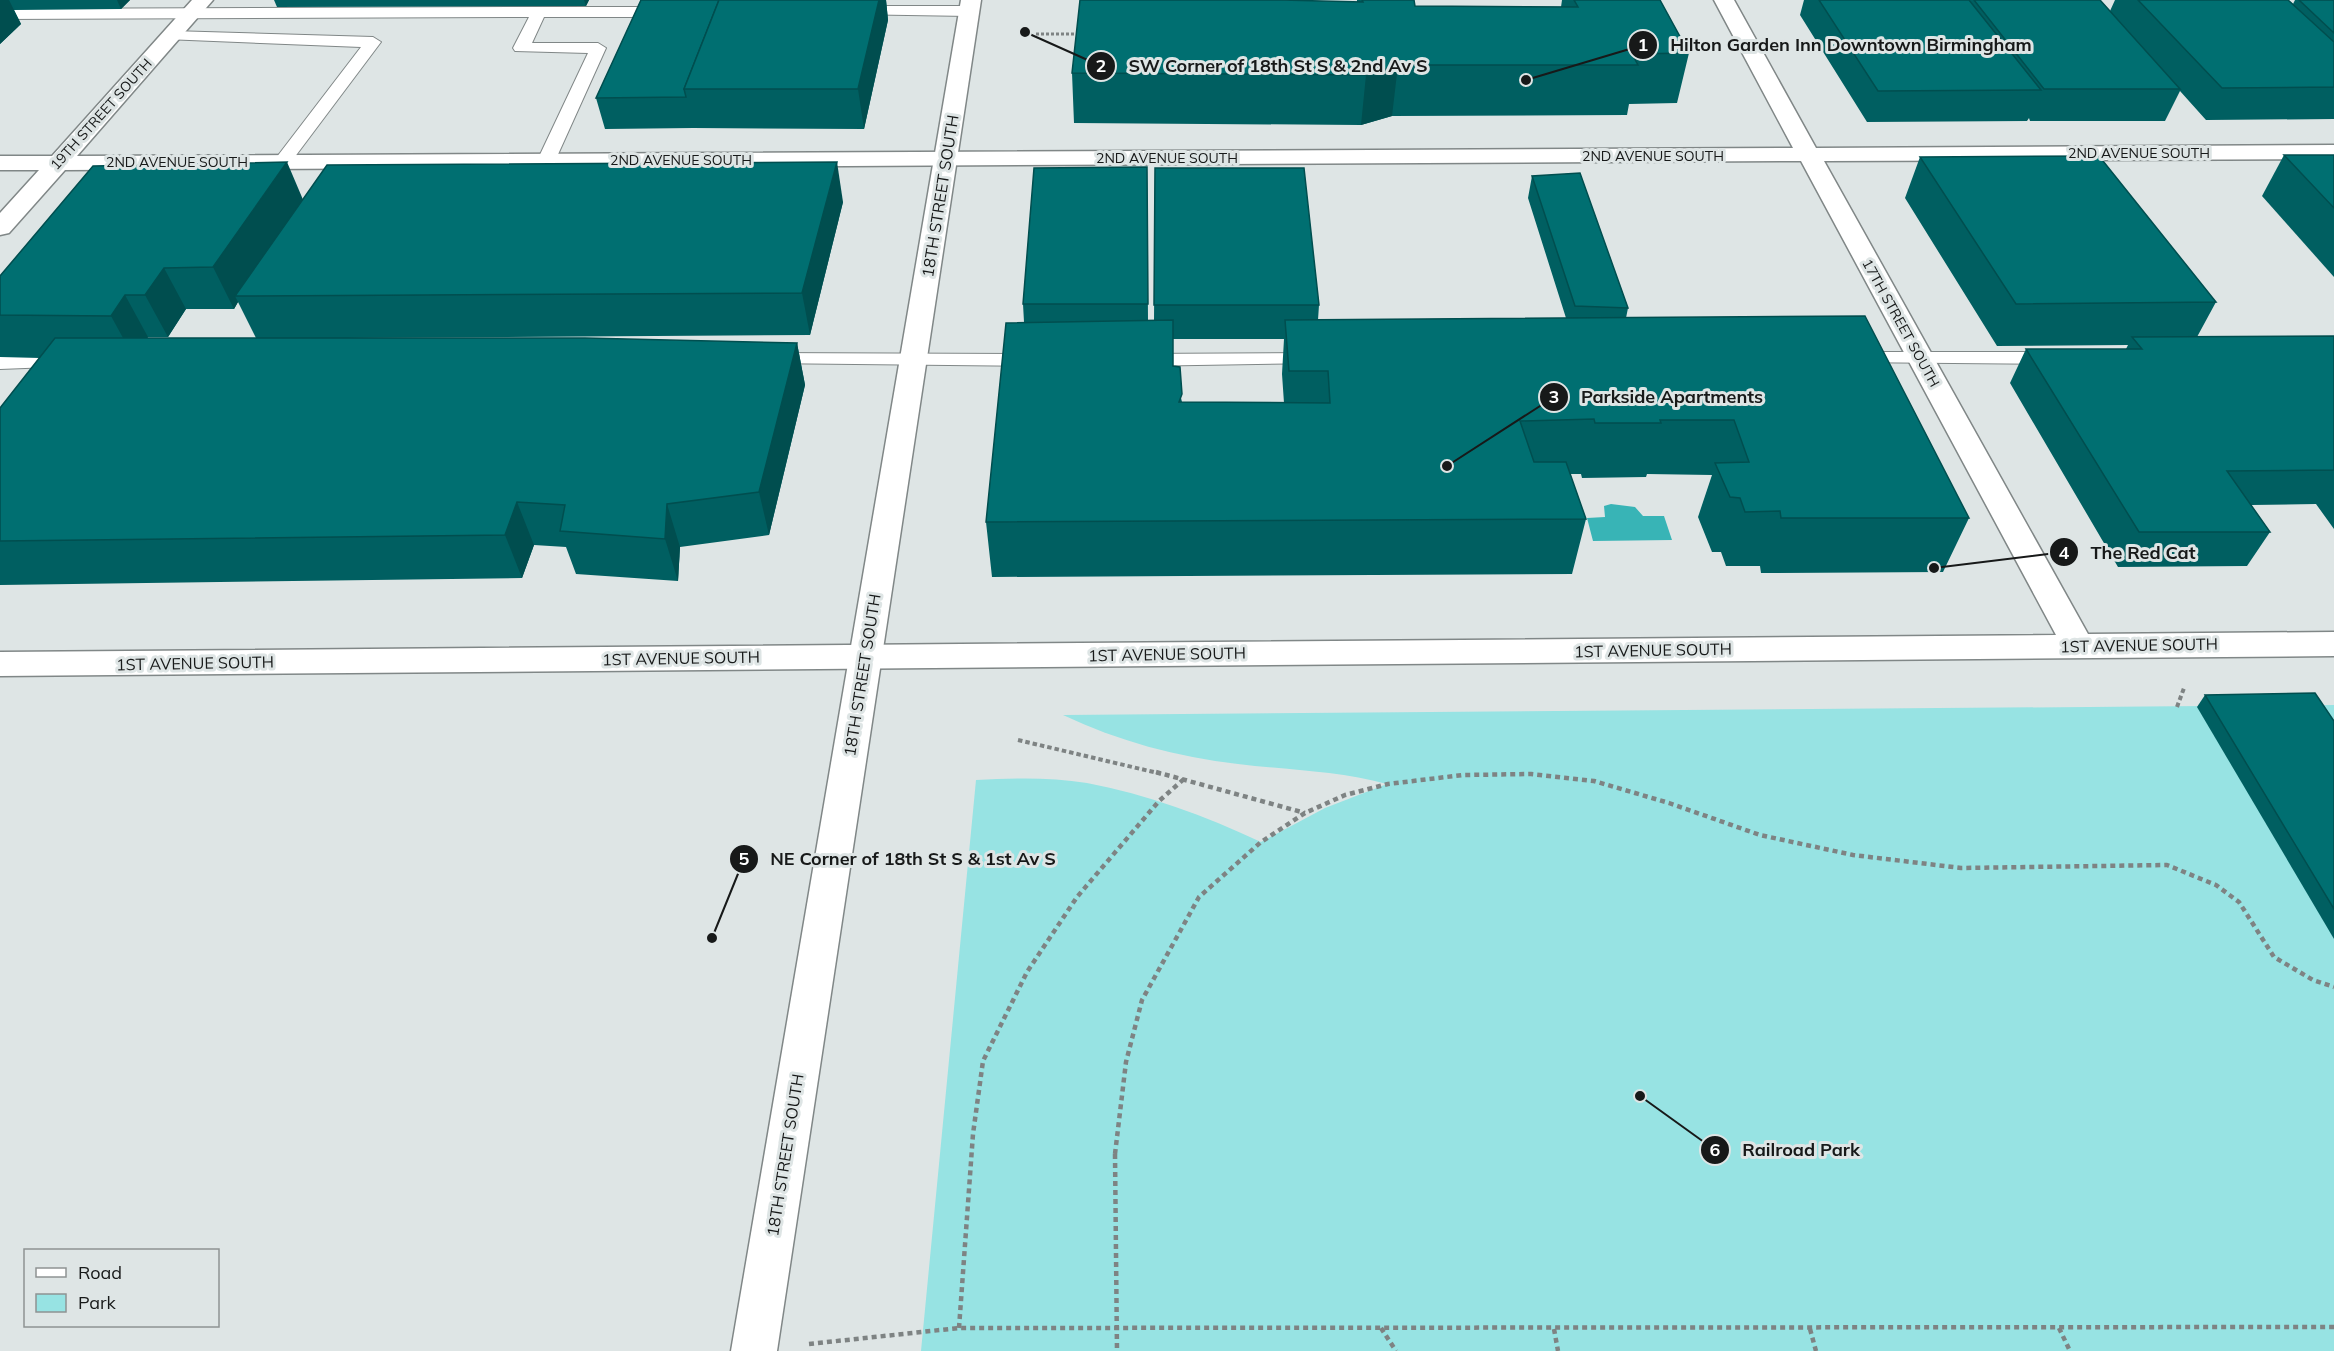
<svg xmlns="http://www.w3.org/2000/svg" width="2334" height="1351" font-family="Mulish,sans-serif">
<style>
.green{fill:#97e3e3}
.water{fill:#38b4b6}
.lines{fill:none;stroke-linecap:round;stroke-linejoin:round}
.service-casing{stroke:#808787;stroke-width:2}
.minor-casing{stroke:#808787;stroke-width:3}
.tertiary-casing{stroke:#808787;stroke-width:3}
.path-far2{stroke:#7e8383;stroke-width:3;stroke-dasharray:3 2;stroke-linecap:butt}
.path-far1{stroke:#7e8383;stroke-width:4;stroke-dasharray:4.5 3;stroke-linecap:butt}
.path{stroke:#7e8383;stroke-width:4.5;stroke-dasharray:5 4;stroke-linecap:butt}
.service{fill:#fff;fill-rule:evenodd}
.minor{fill:#fff;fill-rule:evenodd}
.tertiary{fill:#fff;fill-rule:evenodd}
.path-bridge{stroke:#7e8383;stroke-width:4.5;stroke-dasharray:5 4;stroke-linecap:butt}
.wall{fill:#005f61;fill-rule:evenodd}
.shaded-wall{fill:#004e4f}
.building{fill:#006f71;stroke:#004e4f;stroke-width:1.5}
.labels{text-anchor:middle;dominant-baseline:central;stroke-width:6;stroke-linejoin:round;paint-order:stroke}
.far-street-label{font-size:14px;fill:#171919;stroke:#dee5e5}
.street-label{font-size:16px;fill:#171919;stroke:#dee5e5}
.leader{fill:none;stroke:#171919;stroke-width:2}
.callout-dot{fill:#171919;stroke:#dee5e5;stroke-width:2}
.mark-label{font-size:18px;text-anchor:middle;font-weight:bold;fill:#fff}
.callout-label{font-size:18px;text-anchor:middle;font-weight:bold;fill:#171919;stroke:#dee5e5;stroke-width:6;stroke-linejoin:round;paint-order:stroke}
</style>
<rect width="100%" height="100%" fill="#dee5e5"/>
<!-- green -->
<path class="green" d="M2334 705V1351H921L976 780C1013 778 1051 777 1087 783 1147 794 1205 816 1261 842L1325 808 1387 784C1339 771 1287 770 1238 764 1177 757 1118 741 1063 715Z"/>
<!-- water -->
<path class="water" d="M1611 504 1635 507 1643 516H1664L1672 540 1593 541 1587 518 1605 517 1604 506Z"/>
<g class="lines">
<defs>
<g id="service">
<path d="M852 6H969L977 11 969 16 846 14 844 11 846 8Z"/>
<path d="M539 7H669L677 12 669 17H544L532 43H598L606 48 555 161 552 165H540L537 161 588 53 515 51 513 48 529 17 0 19V9Z"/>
<path d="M171 31 373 37 381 42 288 166H276L273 162 361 47 165 39 163 36Z"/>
<path d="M1851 352H2058L2065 354 2068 358 2065 362 2058 364 1844 362 1841 358 1844 354Z"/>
<path d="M765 353 1038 354 1045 356 1048 360 1045 364 1038 366 758 363 755 359 758 355Z"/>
<path d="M1317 353 1324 355 1327 359 1324 363 1137 366 1130 364 1127 360 1130 356 1137 354Z"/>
<path d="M69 356 76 358 79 362 76 366 0 369V357Z"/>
</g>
<path id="minor" d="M961 0H981L777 1351H731Z"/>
<path id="tertiary" d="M192 0H213L77 156 1793 148 1714 0H1734L1816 148 2334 145V159L1824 161 2088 634 2334 632V656L0 676V652L2056 635 1801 161 65 170 9 233 0 235V213L39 170H0V156H52Z"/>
</defs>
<!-- service casing -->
<use href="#service" class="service-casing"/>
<!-- minor casing -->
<use href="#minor" class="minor-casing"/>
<!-- tertiary casing -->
<use href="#tertiary" class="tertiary-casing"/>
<!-- path-far2 -->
<path class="path-far2" d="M1036 34H1080"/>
<!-- path-far1 -->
<g class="path-far1">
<path d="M2177 707 2184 688"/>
<path d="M1018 740 1162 774"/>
</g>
<!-- path -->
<g class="path">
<path d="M1156 772 1305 813"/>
<path d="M1115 1154 1126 1062 1142 1000 1199 897 1261 842 1305 813 1345 795 1388 784 1463 775 1531 774 1594 781 1669 803 1760 835 1853 855 1961 868 2167 865 2216 885 2239 902 2274 957 2313 980 2334 987"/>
<path d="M959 1328 973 1134 983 1061 1027 972 1077 897 1159 801 1184 779"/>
<path d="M1381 1328 1396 1351"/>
<path d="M2059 1328 2070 1351"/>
<path d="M1554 1329 1558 1351"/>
<path d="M1810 1329 1816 1351"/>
<path d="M809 1344 959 1328 2334 1327"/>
</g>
<!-- service -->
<use href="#service" class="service"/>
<!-- minor -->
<use href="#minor" class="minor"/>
<!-- tertiary -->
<use href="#tertiary" class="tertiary"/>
<!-- path-bridge -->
<path class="path-bridge" d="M1115 1154 1117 1351"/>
</g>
<!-- wall -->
<g class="wall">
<path d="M0 0H130L121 9 14 10 21 24 0 44Z"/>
<path d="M274 0H589L586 6 277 7Z"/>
<path d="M641 0H886L888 20 864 129 693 128 605 129 596 98Z"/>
<path d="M1357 0H1414L1415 6 1561 7 1562 0H1660L1689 53 1677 103 1629 104 1627 115 1392 116 1361 125 1074 123 1072 73 1357 2Z"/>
<path d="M1804 0H2100L2110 11 2115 0H2288L2293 4 2295 0H2334V119L2206 120 2180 91 2165 121H2030L2029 118 2027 121 1867 122 1800 15Z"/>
<path d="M2284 155H2334V277L2262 196Z"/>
<path d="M1920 157 2216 302 2197 337 2334 336V529L2316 504 2251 505 2270 532 2247 566 2118 567 2010 383 2026 349H2126L2128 345 1997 346 1905 198Z"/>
<path d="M1147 167 1148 321H1154L1155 168 1319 305 1318 320 1566 318 1528 198 1532 176 1628 308 1626 318 1969 518 1943 572 1761 573 1760 566H1726L1721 552H1712L1698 517 1712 475 1647 474 1646 477 1582 478 1581 474H1570L1586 519 1572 574 992 577 986 522 1024 322 1023 304ZM1173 339H1284L1282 374 1284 403 1182 402 1173 366Z"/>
<path d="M303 199 843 202 810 335 348 338 797 343 805 385 769 535 680 547 678 581 576 574 566 547 534 545 522 578 0 585V408L40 358 0 357V276ZM238 302 256 338H147L148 337H168L186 309H234Z"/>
<path d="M2205 695 2334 721V939L2197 707Z"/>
</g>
<!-- shaded-wall -->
<g class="shaded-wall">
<path d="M0 0H9L21 24 0 44Z"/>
<path d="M117 0H130L121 9Z"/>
<path d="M584 0H589L586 6Z"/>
<path d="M879 0H886L888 20 864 129 858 89Z"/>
<path d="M1398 65 1392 116 1361 125 1366 75Z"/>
<path d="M287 162 304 202 235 296 238 302 234 309 213 267Z"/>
<path d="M837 162 843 202 810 335 802 293Z"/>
<path d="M164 268 186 309 168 337 145 295Z"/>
<path d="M125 295 148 337 134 358 111 316Z"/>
<path d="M797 343 805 385 769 535 759 492Z"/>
<path d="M517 502 534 545 522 578 505 535Z"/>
<path d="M667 504 680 547 678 581 665 539Z"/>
</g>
<!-- building -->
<g class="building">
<path d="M641 0H719L684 89 686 97 596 98Z"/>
<path d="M719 0H879L858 89H684Z"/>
<path d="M1080 0H1281L1363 2 1362 0H1414L1415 6 1578 7 1574 0H1660L1689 53 1632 54 1638 65H1398L1366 75 1072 73Z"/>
<path d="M1819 0H1969L2041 90 1878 91Z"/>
<path d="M1974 0H2100L2180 89H2044Z"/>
<path d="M2138 0H2288L2334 42V87L2222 88Z"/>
<path d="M2299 0H2334V33Z"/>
<path d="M2284 155H2334V208Z"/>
<path d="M2099 156 2216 302 2016 304 1920 157Z"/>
<path d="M287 162 213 267 164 268 145 295H125L111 316 0 315V276L93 166Z"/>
<path d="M837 162 802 293 235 296 327 165Z"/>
<path d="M1147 167 1148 304H1023L1034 168Z"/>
<path d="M1155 168H1304L1319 305H1154Z"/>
<path d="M1580 173 1628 308 1575 306 1532 176Z"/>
<path d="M1865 316 1969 518H1781L1780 511 1745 512 1740 498 1730 497 1715 463 1749 462 1734 420H1660L1661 423H1595L1594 419 1520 421 1534 462H1566L1586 519 986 522 1006 323 1173 320V366L1180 367 1182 394 1179 402 1330 403 1328 371H1289L1285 320Z"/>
<path d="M2334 336V470L2227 471 2270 532H2139L2026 349H2142L2132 337Z"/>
<path d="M55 338H585L797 343 759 492 667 504 665 539 560 531 565 505 517 502 505 535 0 541V408Z"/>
<path d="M2315 693 2334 721V909L2205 695Z"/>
</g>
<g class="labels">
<!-- far-street labels -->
<g class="far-street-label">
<text transform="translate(101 114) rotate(-48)">19TH STREET SOUTH</text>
<text x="2139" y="153">2ND AVENUE SOUTH</text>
<text x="1653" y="156">2ND AVENUE SOUTH</text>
<text x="1167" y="158">2ND AVENUE SOUTH</text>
<text x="681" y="160">2ND AVENUE SOUTH</text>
<text x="177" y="162">2ND AVENUE SOUTH</text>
<text transform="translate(1901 323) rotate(61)">17TH STREET SOUTH</text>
</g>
<!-- street labels -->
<g class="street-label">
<text transform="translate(940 196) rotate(-81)">18TH STREET SOUTH</text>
<text transform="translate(2139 645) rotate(-1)">1ST AVENUE SOUTH</text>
<text transform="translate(1653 650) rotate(-1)">1ST AVENUE SOUTH</text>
<text transform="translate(1167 654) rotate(-1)">1ST AVENUE SOUTH</text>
<text transform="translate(681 658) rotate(-1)">1ST AVENUE SOUTH</text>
<text transform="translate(195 663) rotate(-1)">1ST AVENUE SOUTH</text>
<text transform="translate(862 675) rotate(-81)">18TH STREET SOUTH</text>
<text transform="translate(785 1155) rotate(-81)">18TH STREET SOUTH</text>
</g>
</g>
<!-- callouts -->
<path class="leader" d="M1526 80L1643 45M1025 32L1101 66M1447 466L1554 397M1934 568L2064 552M712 938L744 859M1640 1096L1715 1150"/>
<g class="callout-dot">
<circle cx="1526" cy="80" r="6"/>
<circle cx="1025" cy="32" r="6"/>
<circle cx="1447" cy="466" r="6"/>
<circle cx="1934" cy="568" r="6"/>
<circle cx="712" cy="938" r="6"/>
<circle cx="1640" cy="1096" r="6"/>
<circle cx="1643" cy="45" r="15"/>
<circle cx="1101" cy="66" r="15"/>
<circle cx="1554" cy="397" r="15"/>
<circle cx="2064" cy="552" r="15"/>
<circle cx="744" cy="859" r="15"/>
<circle cx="1715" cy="1150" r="15"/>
</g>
<g class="mark-label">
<text x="1643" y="51">1</text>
<text x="1101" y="72">2</text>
<text x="1554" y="403">3</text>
<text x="2064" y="559">4</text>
<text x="744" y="865">5</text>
<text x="1715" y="1156">6</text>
</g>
<g class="callout-label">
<text x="1851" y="51">Hilton Garden Inn Downtown Birmingham</text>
<text x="1278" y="72">SW Corner of 18th St S &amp; 2nd Av S</text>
<text x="1672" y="403">Parkside Apartments</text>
<text x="2143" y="559">The Red Cat</text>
<text x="913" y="865">NE Corner of 18th St S &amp; 1st Av S</text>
<text x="1801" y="1156">Railroad Park</text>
</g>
<!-- legend -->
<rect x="24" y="1249" width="195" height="78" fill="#dee5e5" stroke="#8e9393" stroke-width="1.5"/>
<rect x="36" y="1268" width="30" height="9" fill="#ffffff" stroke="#8e9393" stroke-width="1.5"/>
<text x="78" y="1279" font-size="18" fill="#171919">Road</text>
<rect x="36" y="1294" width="30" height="18" fill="#97e3e3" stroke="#8e9393" stroke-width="1.5"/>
<text x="78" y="1309" font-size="18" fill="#171919">Park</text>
</svg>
